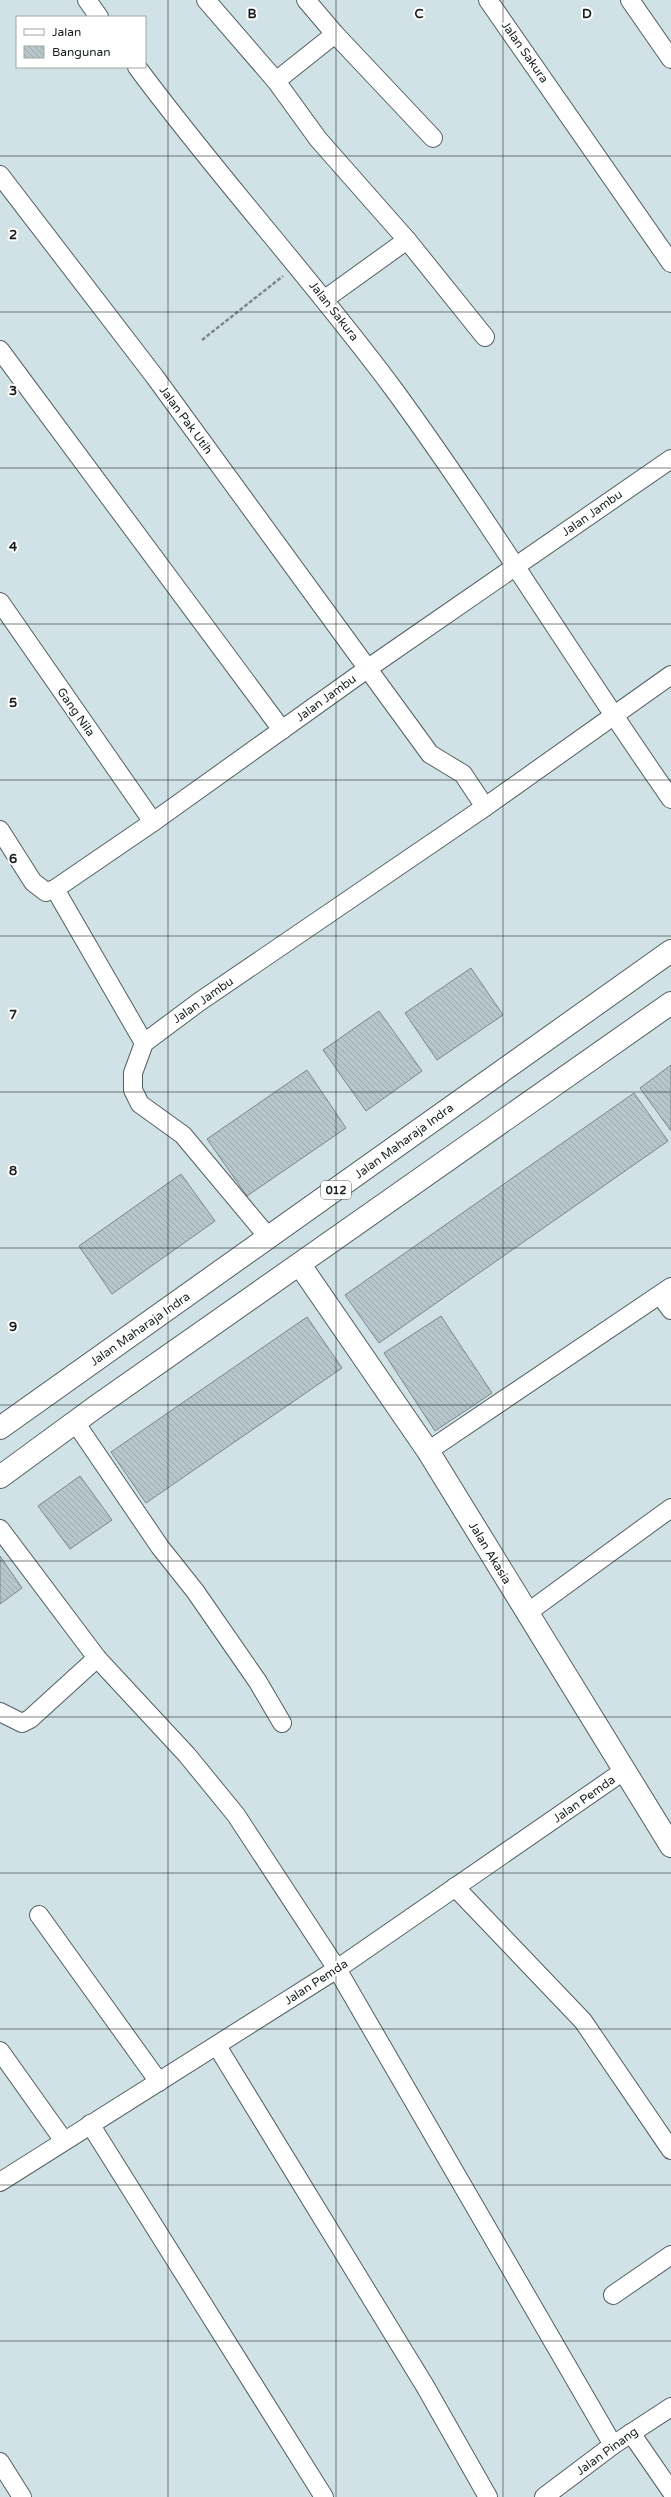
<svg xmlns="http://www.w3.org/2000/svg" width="671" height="2497" font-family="'Varela Round',sans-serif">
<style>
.building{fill:url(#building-back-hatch);stroke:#79888c}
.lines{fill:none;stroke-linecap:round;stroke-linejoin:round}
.minor-casing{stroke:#515f64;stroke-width:20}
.tertiary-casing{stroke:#515f64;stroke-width:24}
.trunk-casing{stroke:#515f64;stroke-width:24}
.path{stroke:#7b878a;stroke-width:2.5;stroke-dasharray:4 2;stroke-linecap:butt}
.minor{stroke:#fff;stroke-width:18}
.tertiary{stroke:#fff;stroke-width:22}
.trunk{stroke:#fff;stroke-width:22}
.grid{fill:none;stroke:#171d1e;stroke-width:1;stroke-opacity:0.55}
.labels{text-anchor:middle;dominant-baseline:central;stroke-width:4;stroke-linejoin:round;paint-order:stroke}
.shield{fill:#fff;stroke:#5d6162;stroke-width:1}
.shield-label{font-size:11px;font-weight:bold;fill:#171d1e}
.street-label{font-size:12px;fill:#171d1e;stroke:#fff}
.grid-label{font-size:13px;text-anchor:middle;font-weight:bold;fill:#171d1e;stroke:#fff;stroke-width:4;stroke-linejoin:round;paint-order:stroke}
</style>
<defs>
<pattern id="building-back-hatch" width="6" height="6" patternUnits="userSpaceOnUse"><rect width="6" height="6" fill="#b6c6cb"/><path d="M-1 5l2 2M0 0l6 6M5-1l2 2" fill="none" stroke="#9caaae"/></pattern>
</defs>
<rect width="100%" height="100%" fill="#d1e2e7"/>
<!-- building -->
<g class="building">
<path d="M471 968 503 1015 437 1060 405 1013Z"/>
<path d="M379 1011 422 1071 366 1111 323 1050Z"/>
<path d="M671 1065V1131L640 1088Z"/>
<path d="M307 1070 346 1128 247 1196 207 1139Z"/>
<path d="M634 1093 668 1141 379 1343 345 1295Z"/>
<path d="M181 1174 215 1221 112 1294 79 1246Z"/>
<path d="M441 1316 492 1393 435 1431 384 1353Z"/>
<path d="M307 1317 342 1368 146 1503 111 1452Z"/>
<path d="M80 1476 112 1520 70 1549 38 1506Z"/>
<path d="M0 1556 22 1588 0 1604Z"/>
</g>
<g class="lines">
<defs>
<g id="minor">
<path d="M87 0 99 17"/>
<path d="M206 0 276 81"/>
<path d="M306 0 335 34 276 81 318 139 407 240 325 299"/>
<path d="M488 0 671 263"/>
<path d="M630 0 671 59"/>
<path d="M335 34 433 138"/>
<path d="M137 67C219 178 313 280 395 391 492 524 577 665 671 799"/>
<path d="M0 175 155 377 430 754 463 774 485 807"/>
<path d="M407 240 485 337"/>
<path d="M0 350 282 730"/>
<path d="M0 602 153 822"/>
<path d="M0 830 33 882 46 892 55 889 153 822 367 669 671 459"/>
<path d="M55 889 144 1043"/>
<path d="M269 1238 183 1135 140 1104 133 1090V1073L144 1043 199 1002 485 807 671 675"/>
<path d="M660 1295 671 1310"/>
<path d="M75 1422 160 1547 195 1591 258 1682 282 1723"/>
<path d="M428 1451 671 1287"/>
<path d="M0 1529 97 1658 187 1755 236 1815 337 1969 613 2445"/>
<path d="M527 1613 671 1508"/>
<path d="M0 1712 22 1723 30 1719 97 1658"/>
<path d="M455 1887 583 2021 671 2150"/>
<path d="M39 1915 159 2082"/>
<path d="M217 2046 425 2386 488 2497"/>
<path d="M0 2051 64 2141"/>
<path d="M90 2124 324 2497"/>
<path d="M0 2182 337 1969 625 1770"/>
<path d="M613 2295 671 2255"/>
<path d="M631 2433 671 2491"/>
<path d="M0 2462 22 2497"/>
<path d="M544 2497 613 2445 671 2407"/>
</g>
<path id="tertiary" d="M300 1265 428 1451 671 1846"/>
<g id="trunk">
<path d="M0 1428 671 951"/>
<path d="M0 1477 97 1406 671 1003"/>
</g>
</defs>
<!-- minor casing -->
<use href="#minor" class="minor-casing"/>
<!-- tertiary casing -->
<use href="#tertiary" class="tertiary-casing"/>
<!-- trunk casing -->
<use href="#trunk" class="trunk-casing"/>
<!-- path -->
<path class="path" d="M202 340 283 276"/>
<!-- minor -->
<use href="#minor" class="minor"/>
<!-- tertiary -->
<use href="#tertiary" class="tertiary"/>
<!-- trunk -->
<use href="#trunk" class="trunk"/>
</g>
<!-- grid -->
<path class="grid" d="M168 0V2497M336 0V2497M503 0V2497M0 156H671M0 312H671M0 468H671M0 624H671M0 780H671M0 936H671M0 1092H671M0 1248H671M0 1405H671M0 1561H671M0 1717H671M0 1873H671M0 2029H671M0 2185H671M0 2341H671"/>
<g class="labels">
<!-- shield labels -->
<rect class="shield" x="321" y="1181" width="30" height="18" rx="3"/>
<g class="shield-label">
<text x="336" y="1190">012</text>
</g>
<!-- street labels -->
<g class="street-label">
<text transform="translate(525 52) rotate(55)">Jalan Sakura</text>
<text transform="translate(334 311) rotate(52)">Jalan Sakura</text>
<text transform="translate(186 420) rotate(54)">Jalan Pak Utih</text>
<text transform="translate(592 513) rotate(-35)">Jalan Jambu</text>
<text transform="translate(326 698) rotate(-36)">Jalan Jambu</text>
<text transform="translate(76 712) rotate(55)">Gang Nila</text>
<text transform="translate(203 1000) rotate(-35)">Jalan Jambu</text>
<text transform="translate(404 1141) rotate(-36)">Jalan Maharaja Indra</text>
<text transform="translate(140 1329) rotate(-35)">Jalan Maharaja Indra</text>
<text transform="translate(490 1553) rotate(59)">Jalan Akasia</text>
<text transform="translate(584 1799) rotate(-35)">Jalan Pemda</text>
<text transform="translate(316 1982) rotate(-33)">Jalan Pemda</text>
<text transform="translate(607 2451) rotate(-36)">Jalan Pinang</text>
</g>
</g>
<g class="grid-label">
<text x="252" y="18">B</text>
<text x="419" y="18">C</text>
<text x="587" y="18">D</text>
<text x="13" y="239">2</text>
<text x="13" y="395">3</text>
<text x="13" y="551">4</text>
<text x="13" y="707">5</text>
<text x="13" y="863">6</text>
<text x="13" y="1019">7</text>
<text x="13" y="1175">8</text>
<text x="13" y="1331">9</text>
</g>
<!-- legend -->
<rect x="16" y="16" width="130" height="52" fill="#ffffff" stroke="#a2a5a5"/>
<rect x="24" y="29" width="20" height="6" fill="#ffffff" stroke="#a2a5a5"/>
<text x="52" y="36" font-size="12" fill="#171d1e">Jalan</text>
<rect x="24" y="46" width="20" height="12" fill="url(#building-back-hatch)" stroke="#a2a5a5"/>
<text x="52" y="56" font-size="12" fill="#171d1e">Bangunan</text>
</svg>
